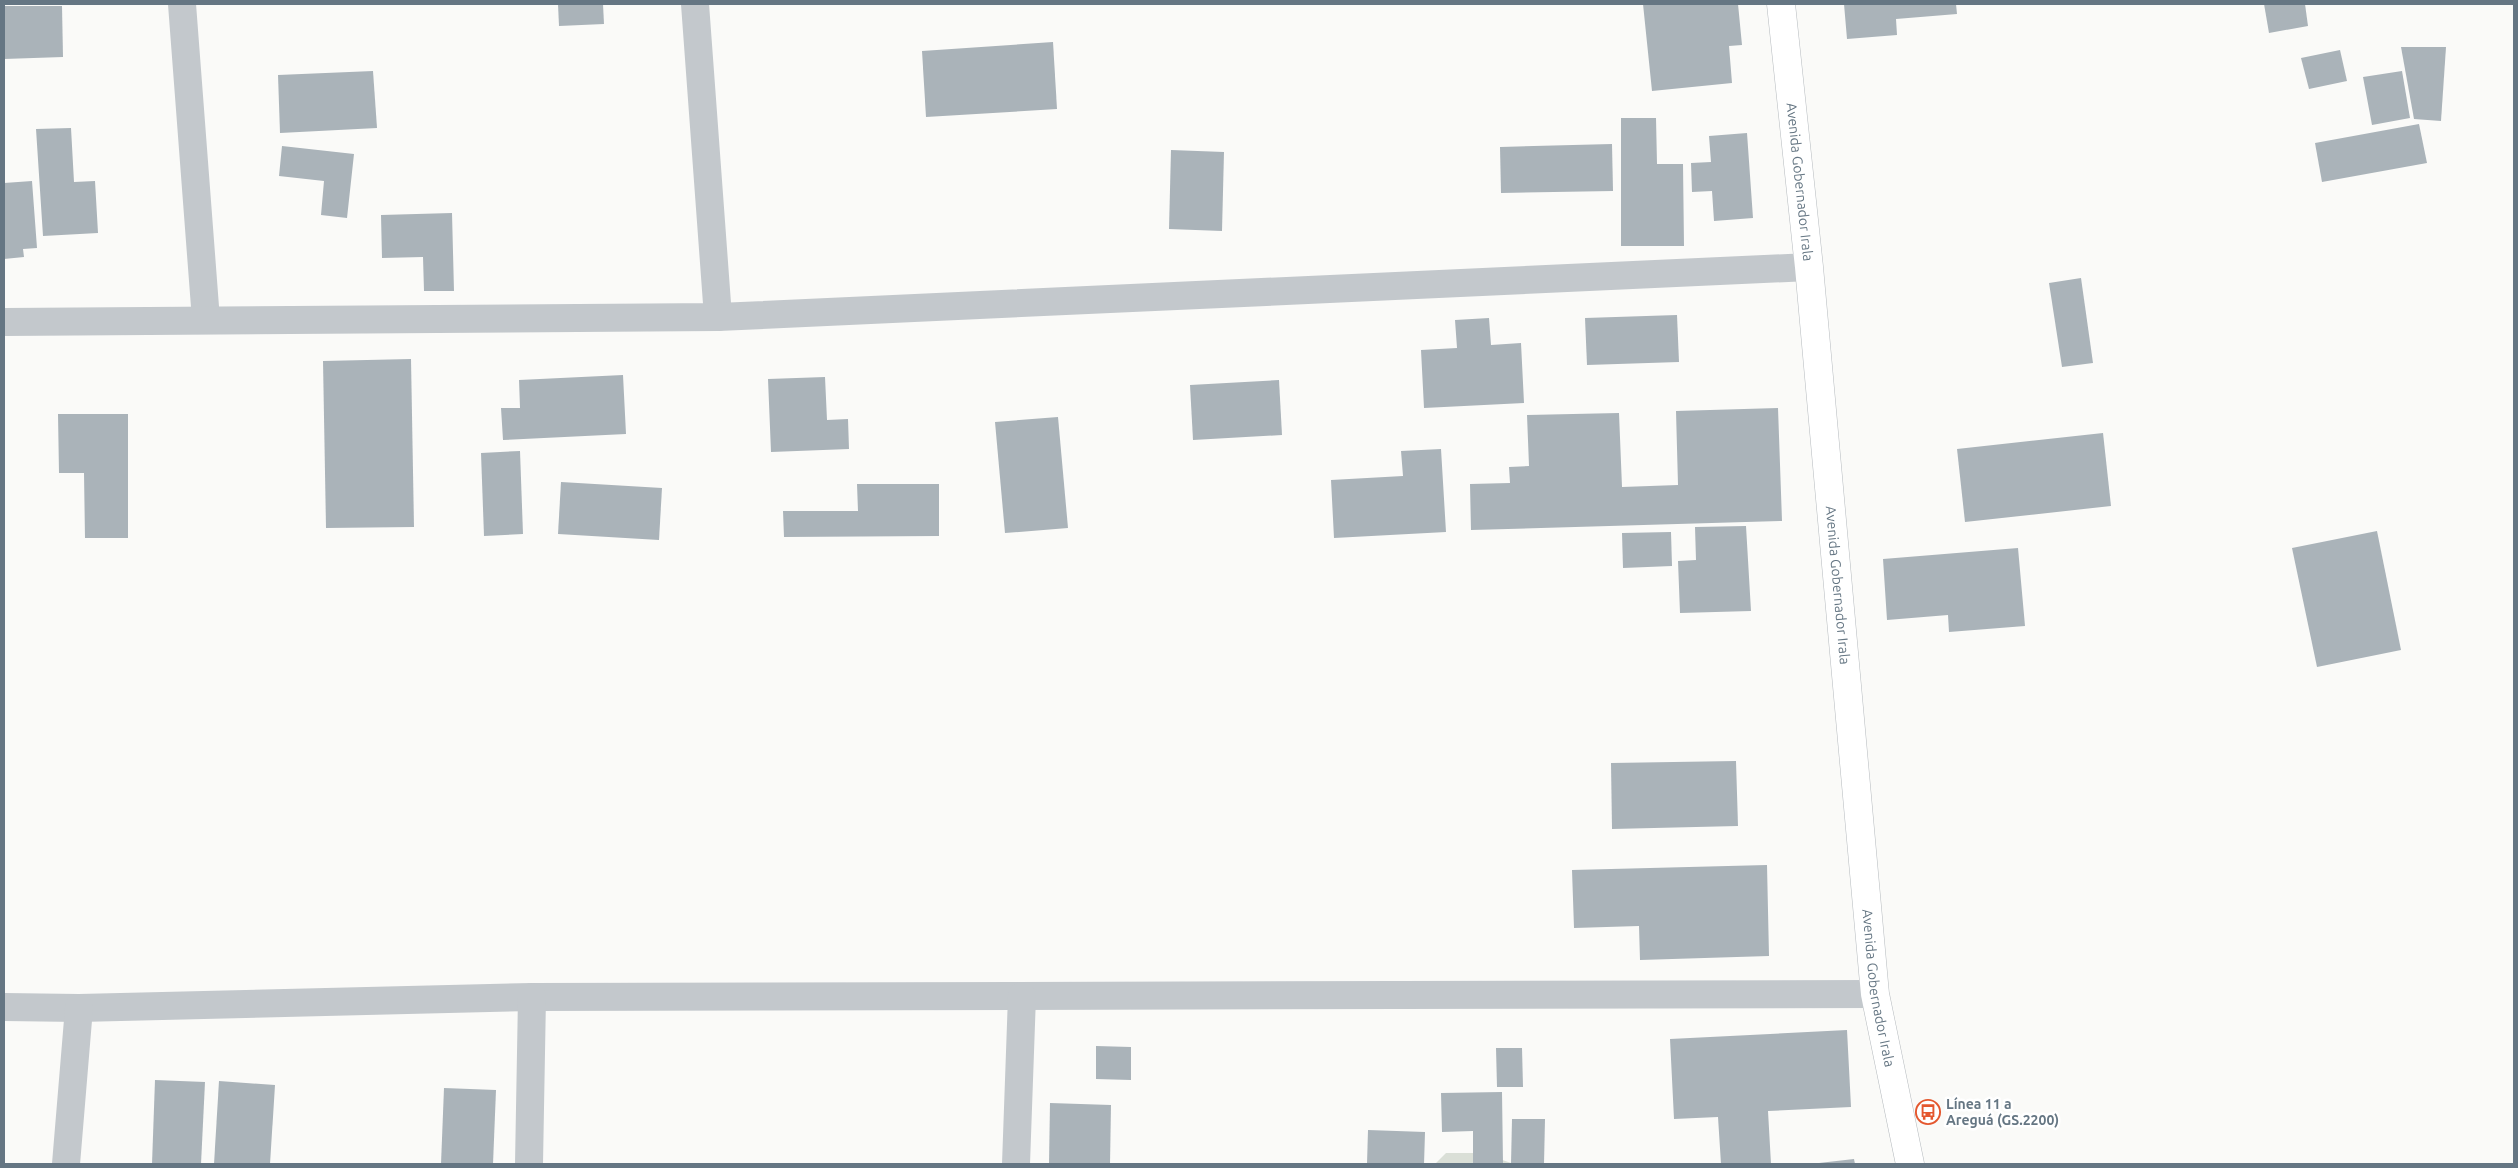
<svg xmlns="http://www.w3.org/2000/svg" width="2518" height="1168" font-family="Ubuntu,sans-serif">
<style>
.green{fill:#dadfd7}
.building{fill:#aab3b9}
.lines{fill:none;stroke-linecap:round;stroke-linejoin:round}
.primary-casing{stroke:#b5babe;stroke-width:29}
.street{stroke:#c3c8cc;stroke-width:28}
.primary{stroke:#fff;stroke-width:28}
.labels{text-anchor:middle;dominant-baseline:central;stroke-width:5;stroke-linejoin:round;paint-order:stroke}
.street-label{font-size:14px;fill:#657683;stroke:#fff}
.poi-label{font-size:14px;font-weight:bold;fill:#657683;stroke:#fff;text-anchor:start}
</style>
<rect width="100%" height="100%" fill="#fafaf8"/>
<!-- green -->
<path class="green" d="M1446 1153H1482L1514 1164H1435Z"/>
<!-- building -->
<g class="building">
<path d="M558 4H603L604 24 559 26Z"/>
<path d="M1643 4H1738L1742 45 1729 46 1732 83 1652 91Z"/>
<path d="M1844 4H1956L1957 14 1896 19 1897 35 1847 39Z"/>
<path d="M2264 4H2305L2308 26 2269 33Z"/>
<path d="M4 6H62L63 57 4 59Z"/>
<path d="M1053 42 1057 109 926 117 922 51Z"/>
<path d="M2401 47H2446L2441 121 2414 119Z"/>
<path d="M2340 50 2347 81 2309 89 2301 58Z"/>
<path d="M373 71 377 128 280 133 278 75Z"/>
<path d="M2402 71 2410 118 2372 125 2363 77Z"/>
<path d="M1621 118H1656L1657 164H1683L1684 246H1621Z"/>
<path d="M2419 124 2427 163 2322 182 2315 143Z"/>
<path d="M71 128 74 182 95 181 98 233 43 236 36 129Z"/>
<path d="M1747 133 1753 218 1714 221 1712 191 1692 192 1691 163 1711 162 1709 136Z"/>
<path d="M1612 144 1613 191 1501 193 1500 147Z"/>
<path d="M282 146 354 154 347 218 321 215 324 181 279 176Z"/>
<path d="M1171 150 1224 152 1222 231 1169 229Z"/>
<path d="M32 181 37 248 23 249 24 257 4 259V183Z"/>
<path d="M452 213 454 291H424L423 257 382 258 381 215Z"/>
<path d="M2081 278 2093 363 2062 367 2049 283Z"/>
<path d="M1677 315 1679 362 1587 365 1585 318Z"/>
<path d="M1489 318 1491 345 1521 343 1524 403 1424 408 1421 350 1457 348 1455 320Z"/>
<path d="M411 359 414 527 326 528 323 361Z"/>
<path d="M623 375 626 434 503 440 501 408H520L519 380Z"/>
<path d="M825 377 827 420 848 419 849 449 771 452 768 379Z"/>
<path d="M1279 380 1282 435 1193 440 1190 385Z"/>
<path d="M1778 408 1782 521 1471 530 1470 484 1510 483 1509 467 1529 466 1527 415 1619 413 1622 487 1678 485 1676 411Z"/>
<path d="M58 414H128V538H85L84 473H59Z"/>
<path d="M1058 417 1068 528 1005 533 995 422Z"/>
<path d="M2103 433 2111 506 1965 522 1957 449Z"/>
<path d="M1441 449 1446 532 1334 538 1331 480 1403 476 1401 451Z"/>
<path d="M520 451 523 534 484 536 481 453Z"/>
<path d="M561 482 662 488 659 540 558 534Z"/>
<path d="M857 484H939V536L784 537 783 511H858Z"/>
<path d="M1746 526 1751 611 1680 613 1678 561 1696 560 1695 527Z"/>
<path d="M2377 531 2401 650 2317 667 2292 548Z"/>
<path d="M1671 532 1672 566 1623 568 1622 533Z"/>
<path d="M2018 548 2025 626 1949 632 1948 615 1887 620 1883 559Z"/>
<path d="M1736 761 1738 826 1612 829 1611 763Z"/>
<path d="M1767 865 1769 956 1640 960 1639 926 1574 928 1572 870Z"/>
<path d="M1847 1030 1851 1107 1768 1111 1771 1164H1721L1718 1117 1674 1119 1670 1039Z"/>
<path d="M1096 1046 1131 1047V1080L1096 1079Z"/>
<path d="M1496 1048H1522L1523 1087H1497Z"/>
<path d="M155 1080 205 1082 201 1164H152Z"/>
<path d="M219 1081 275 1085 270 1164H214Z"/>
<path d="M444 1088 496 1090 493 1164H441Z"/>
<path d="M1502 1092 1503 1164H1473V1131L1442 1132 1441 1093Z"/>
<path d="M1050 1103 1111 1105 1110 1164H1049Z"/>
<path d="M1512 1119H1545L1544 1164H1511Z"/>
<path d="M1368 1130 1425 1132 1424 1164H1367Z"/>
<path d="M1854 1159 1855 1164H1819V1163Z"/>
</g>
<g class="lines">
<defs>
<g id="primary">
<path id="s1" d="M1781 4 1809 267 1875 994 1910 1164"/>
</g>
</defs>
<!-- primary casing -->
<use href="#primary" class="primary-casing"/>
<!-- street -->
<g class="street">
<path d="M182 4 206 320"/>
<path d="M695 4 718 317"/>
<path d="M4 322 718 317 1809 267"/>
<path d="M4 1007 79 1008 532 997 1875 994"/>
<path d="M66 1164 79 1008"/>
<path d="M529 1164 532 997"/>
<path d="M1016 1164 1022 996"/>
</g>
<!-- primary -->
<use href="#primary" class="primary"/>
</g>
<!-- icons -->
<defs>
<symbol id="bus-ring" viewBox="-11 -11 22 22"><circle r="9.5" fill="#fff" stroke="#e4572e" stroke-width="1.5"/><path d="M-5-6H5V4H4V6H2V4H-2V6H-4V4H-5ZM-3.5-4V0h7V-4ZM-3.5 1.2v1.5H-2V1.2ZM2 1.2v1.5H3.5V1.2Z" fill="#e4572e"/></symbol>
</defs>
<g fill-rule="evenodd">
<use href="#bus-ring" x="1914" y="1098" width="28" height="28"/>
</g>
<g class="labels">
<!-- street labels -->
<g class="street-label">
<text stroke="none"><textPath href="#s1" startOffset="179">Avenida Gobernador Irala</textPath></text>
<text stroke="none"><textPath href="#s1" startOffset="584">Avenida Gobernador Irala</textPath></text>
<text stroke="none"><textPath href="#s1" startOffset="989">Avenida Gobernador Irala</textPath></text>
</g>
<!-- poi labels -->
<g class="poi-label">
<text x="1946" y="1104">Línea 11 a<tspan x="1946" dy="16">Areguá (GS.2200)</tspan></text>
</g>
</g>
<!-- border -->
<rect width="2518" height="1168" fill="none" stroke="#657683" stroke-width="10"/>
</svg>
